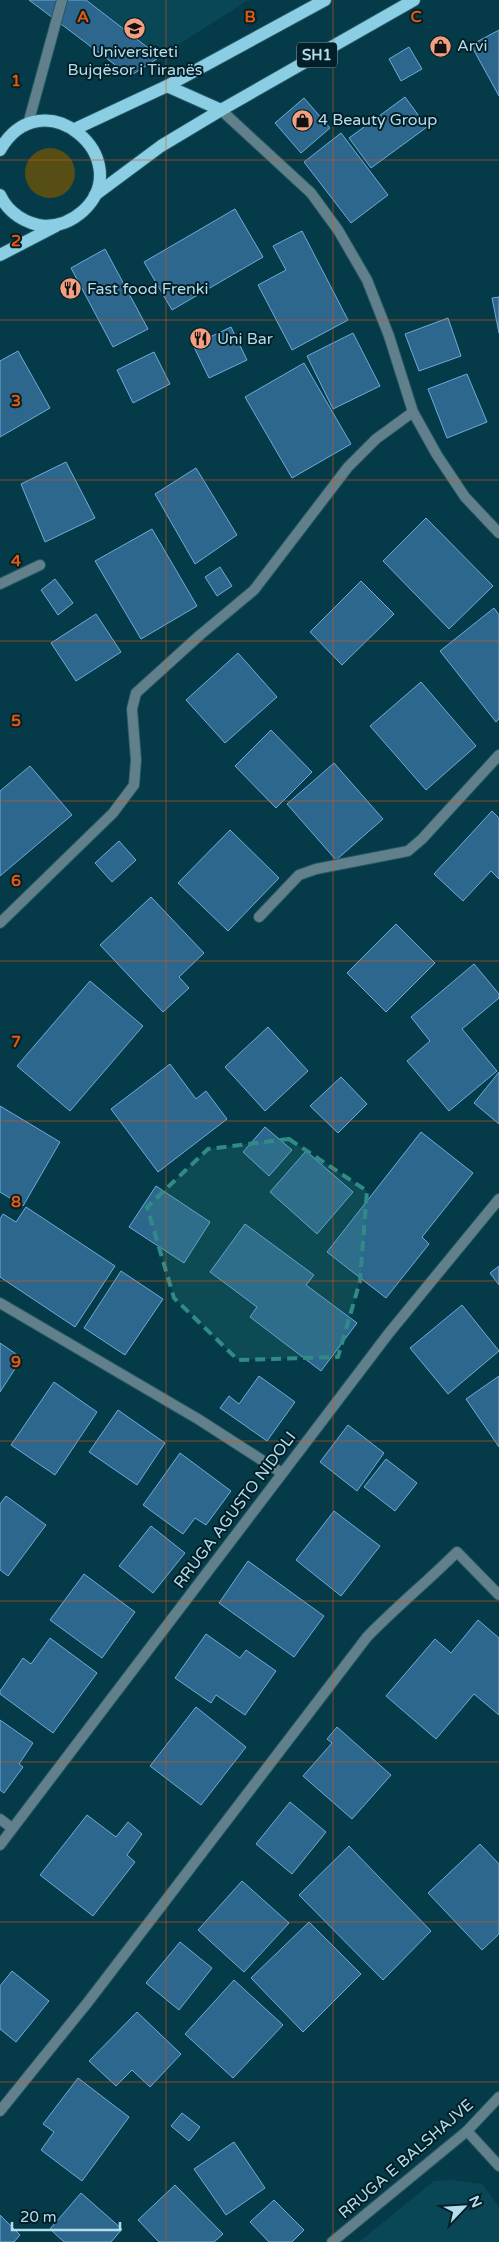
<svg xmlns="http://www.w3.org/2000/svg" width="499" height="2242" font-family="'Varela Round',sans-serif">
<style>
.built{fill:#0a4756}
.green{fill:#564e15}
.building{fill:#2e678d;stroke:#6cacda}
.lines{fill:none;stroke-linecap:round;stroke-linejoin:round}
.service-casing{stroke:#245765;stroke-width:12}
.minor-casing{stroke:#245765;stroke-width:12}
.tertiary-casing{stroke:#245765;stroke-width:12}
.primary-casing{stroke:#245765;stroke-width:14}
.service{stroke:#62808b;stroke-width:10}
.minor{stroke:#62808b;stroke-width:10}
.tertiary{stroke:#62808b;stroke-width:10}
.primary{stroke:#8bcde3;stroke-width:12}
.marked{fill:#308b87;fill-opacity:0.2;stroke:#308b87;stroke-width:4;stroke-dasharray:10 6;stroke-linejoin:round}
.grid{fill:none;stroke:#e8590c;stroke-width:1;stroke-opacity:0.55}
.labels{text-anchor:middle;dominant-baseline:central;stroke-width:4;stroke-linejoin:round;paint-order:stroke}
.shield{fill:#031f27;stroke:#7fa4b0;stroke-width:1}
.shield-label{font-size:15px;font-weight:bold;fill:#b4ddeb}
.poi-label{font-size:16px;fill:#b4ddeb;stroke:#031f27;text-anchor:start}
.street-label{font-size:16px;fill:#b4ddeb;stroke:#031f27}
.grid-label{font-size:16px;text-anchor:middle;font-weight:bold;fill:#e8590c;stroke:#031f27;stroke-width:4;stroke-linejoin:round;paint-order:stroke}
</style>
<rect width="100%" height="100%" fill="#053a48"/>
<!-- built -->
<g class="built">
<path d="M29 0H248L130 76Z"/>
<path d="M452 2180 482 2184 499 2207V2242H359L434 2181Z"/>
</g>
<!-- green -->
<circle class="green" cx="50" cy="173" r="25"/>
<!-- building -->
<g class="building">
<path d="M29 0H86L160 57 130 76Z"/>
<path d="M499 30V96L471 45Z"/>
<path d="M409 47 422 69 401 81 389 59Z"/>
<path d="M405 97 427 127 371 168 349 138Z"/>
<path d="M304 98 330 128 301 153 275 123Z"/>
<path d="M341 133 388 195 351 223 304 162Z"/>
<path d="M235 209 263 257 172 310 144 262Z"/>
<path d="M302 231 348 320 292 350 258 285 286 270 273 246Z"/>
<path d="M105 249 148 329 113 347 71 268Z"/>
<path d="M499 297V333L492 298Z"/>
<path d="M448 318 461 356 419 371 405 334Z"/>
<path d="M231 327 247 360 209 378 193 345Z"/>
<path d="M353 333 380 386 333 409 307 356Z"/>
<path d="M18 351 50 408 0 437V361Z"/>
<path d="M154 352 170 384 133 403 117 370Z"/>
<path d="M304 363 351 444 292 478 245 397Z"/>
<path d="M467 374 487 422 447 438 428 389Z"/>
<path d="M66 462 95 518 45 542 21 484Z"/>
<path d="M196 468 237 535 195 564 155 494Z"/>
<path d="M426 518 493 586 449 629 383 561Z"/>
<path d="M152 529 197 606 141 639 95 561Z"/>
<path d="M220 567 232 586 217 596 205 577Z"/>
<path d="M55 579 73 603 58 615 41 590Z"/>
<path d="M361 581 394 614 342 665 310 632Z"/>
<path d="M494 608 499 615V719L496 722 440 651Z"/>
<path d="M96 614 121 652 76 681 51 643Z"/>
<path d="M238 653 277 697 225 743 186 700Z"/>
<path d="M421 682 476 746 426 790 370 726Z"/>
<path d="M271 730 312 772 276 808 235 766Z"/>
<path d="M334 763 383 819 336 860 287 804Z"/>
<path d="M30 766 72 815 0 876V791Z"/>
<path d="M492 811 499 818V879L491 871 463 901 434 874Z"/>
<path d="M230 830 279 878 228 931 178 883Z"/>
<path d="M119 841 136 860 112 882 95 863Z"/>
<path d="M151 897 204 953 179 977 189 988 163 1012 100 945Z"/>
<path d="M396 924 435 963 386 1012 347 973Z"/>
<path d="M474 964 499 994V998L462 1029 497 1071 449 1111 407 1061 430 1041 411 1017Z"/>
<path d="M90 981 143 1026 70 1111 17 1066Z"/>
<path d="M268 1027 308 1071 265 1111 225 1067Z"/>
<path d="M170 1064 196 1099 206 1091 227 1119 158 1172 111 1109Z"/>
<path d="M499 1072V1124L474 1103Z"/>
<path d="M341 1077 367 1104 338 1133 310 1106Z"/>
<path d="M0 1106 60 1142 23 1206 0 1192Z"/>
<path d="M265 1127 292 1150 269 1176 243 1152Z"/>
<path d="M421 1132 473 1173 422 1237 429 1244 386 1298 327 1252Z"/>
<path d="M306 1151 353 1192 317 1234 270 1192Z"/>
<path d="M156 1186 210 1222 184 1263 129 1227Z"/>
<path d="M26 1207 115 1266 75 1327 0 1277V1219L3 1214 16 1222Z"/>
<path d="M245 1224 314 1275 306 1285 357 1323 321 1371 250 1317 257 1307 210 1272Z"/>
<path d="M499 1266V1285L490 1273Z"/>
<path d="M121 1271 163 1299 125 1355 84 1328Z"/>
<path d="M462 1305 499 1351 448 1394 410 1348Z"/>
<path d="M0 1343 22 1358 0 1392Z"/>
<path d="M259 1376 295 1402 267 1441 220 1408 229 1396 239 1404Z"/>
<path d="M499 1376V1447L466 1399Z"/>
<path d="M54 1382 97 1412 55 1475 11 1445Z"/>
<path d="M118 1410 165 1443 137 1485 89 1452Z"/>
<path d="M348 1425 384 1453 357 1491 320 1462Z"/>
<path d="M180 1453 231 1491 206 1525 195 1518 183 1534 143 1505Z"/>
<path d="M386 1459 417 1483 395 1511 364 1487Z"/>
<path d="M6 1496 46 1525 8 1576 0 1570V1504Z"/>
<path d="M334 1511 380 1546 341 1596 296 1560Z"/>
<path d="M151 1526 185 1553 153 1593 119 1566Z"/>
<path d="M248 1561 324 1616 294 1657 219 1603Z"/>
<path d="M84 1574 135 1612 102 1658 50 1620Z"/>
<path d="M478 1620 499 1638V1715L474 1694 436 1739 386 1696 435 1639 451 1653Z"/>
<path d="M206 1634 240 1658 246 1650 276 1671 245 1715 216 1695 211 1703 175 1678Z"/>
<path d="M50 1638 97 1673 53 1733 0 1694V1691L23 1658 31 1664Z"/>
<path d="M196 1707 246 1747 201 1805 150 1766Z"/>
<path d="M0 1720 33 1743 19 1764 23 1767 4 1793 0 1790Z"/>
<path d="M337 1727 391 1775 352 1819 303 1776 332 1743 327 1739Z"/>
<path d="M290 1802 326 1832 292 1874 256 1844Z"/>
<path d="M87 1815 116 1837 128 1822 142 1834 127 1855 135 1862 93 1916 40 1875Z"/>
<path d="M480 1844 499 1864V1934L482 1950 428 1893Z"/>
<path d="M349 1846 431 1931 383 1980 299 1895Z"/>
<path d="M242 1881 289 1923 244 1972 198 1930Z"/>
<path d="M309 1922 361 1974 303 2032 251 1978Z"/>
<path d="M180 1942 212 1968 179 2010 146 1983Z"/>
<path d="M12 1971 49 2001 16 2042 0 2029V1986Z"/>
<path d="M234 1980 283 2025 233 2078 185 2034Z"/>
<path d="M137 2012 181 2054 150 2087 132 2070 116 2086 89 2061Z"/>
<path d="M78 2078 129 2117 82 2181 41 2150 54 2132 43 2124Z"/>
<path d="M182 2113 200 2127 189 2141 171 2126Z"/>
<path d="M234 2142 265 2188 226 2215 194 2169Z"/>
<path d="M175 2185 223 2234 214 2242H159L138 2220Z"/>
<path d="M81 2193 122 2229 111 2242H64L50 2229Z"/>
<path d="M274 2200 304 2230 292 2242H269L250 2222Z"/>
<path d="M0 2215 20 2235 14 2242H0Z"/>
</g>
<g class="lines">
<defs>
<path id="service" d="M259 917 299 875 316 869 408 851 422 839 499 755"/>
<g id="minor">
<path d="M28 124 62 0"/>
<path d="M0 584 40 565"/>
<path d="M0 923 113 813 134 785 136 760 132 709 136 693 200 635 254 590 348 467 376 439 413 412"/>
<path d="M0 1303 198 1419 282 1473"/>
<path d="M0 1819 12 1828"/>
<path d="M0 1845 389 1333 499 1199"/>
<path d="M0 2111 88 2002 367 1637C396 1607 428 1581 457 1552L499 1595"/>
<path d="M467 2131 499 2166"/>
<path d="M332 2242 467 2131 499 2097"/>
</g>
<path id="tertiary" d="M221 110 311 193 338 230 367 280 389 336 413 412 437 455 465 497 499 533"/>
<g id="primary">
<path d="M167 86 221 110"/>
<path d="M75 129 167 86 325 0"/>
<path d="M0 150C42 76 139 159 83 211 73 220 59 226 45 226 26 224 8 213 0 195"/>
<path d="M95 195 161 146 221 110 414 0"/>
<path d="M0 255 56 226"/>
</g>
</defs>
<!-- service casing -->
<use href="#service" class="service-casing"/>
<!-- minor casing -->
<use href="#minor" class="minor-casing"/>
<!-- tertiary casing -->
<use href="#tertiary" class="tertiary-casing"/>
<!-- primary casing -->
<use href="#primary" class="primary-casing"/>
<!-- service -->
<use href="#service" class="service"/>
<!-- minor -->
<use href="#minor" class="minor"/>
<!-- tertiary -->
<use href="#tertiary" class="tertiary"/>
<!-- primary -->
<use href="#primary" class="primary"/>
</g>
<!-- marked area -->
<path class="marked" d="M289 1139 367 1191 360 1281 338 1357 238 1360 174 1298 147 1207 208 1149Z"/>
<!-- grid -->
<path class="grid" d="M166 0V2242M333 0V2242M0 160H499M0 320H499M0 480H499M0 641H499M0 801H499M0 961H499M0 1121H499M0 1281H499M0 1441H499M0 1601H499M0 1762H499M0 1922H499M0 2082H499"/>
<!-- icons -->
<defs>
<symbol id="university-disc" viewBox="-11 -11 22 22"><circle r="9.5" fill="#f3a081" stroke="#031f27"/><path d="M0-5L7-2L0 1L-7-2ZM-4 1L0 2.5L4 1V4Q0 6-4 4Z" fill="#111"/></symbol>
<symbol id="shop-disc" viewBox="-11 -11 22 22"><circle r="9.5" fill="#f3a081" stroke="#031f27"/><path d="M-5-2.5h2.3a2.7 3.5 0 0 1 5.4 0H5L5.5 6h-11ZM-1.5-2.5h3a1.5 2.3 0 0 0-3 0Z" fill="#111"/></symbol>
<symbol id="restaurant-disc" viewBox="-11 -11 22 22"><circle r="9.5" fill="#f3a081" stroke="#031f27"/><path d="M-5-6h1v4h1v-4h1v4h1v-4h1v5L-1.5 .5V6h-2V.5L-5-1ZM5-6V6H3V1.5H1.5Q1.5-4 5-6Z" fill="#111"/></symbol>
</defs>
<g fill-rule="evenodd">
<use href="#university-disc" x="122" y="16" width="25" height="25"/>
<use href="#shop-disc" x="428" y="34" width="25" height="25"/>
<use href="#shop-disc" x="290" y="108" width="25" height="25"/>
<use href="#restaurant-disc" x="58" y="276" width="25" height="25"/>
<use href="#restaurant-disc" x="188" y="326" width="25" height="25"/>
</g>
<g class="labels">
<!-- shield labels -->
<rect class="shield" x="297" y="42.5" width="40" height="25" rx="4"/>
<g class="shield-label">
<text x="317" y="55">SH1</text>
</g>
<!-- poi labels -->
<g class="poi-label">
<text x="457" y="46">Arvi</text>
<text x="135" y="52" text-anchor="middle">Universiteti<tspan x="135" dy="18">Bujqësor i Tiranës</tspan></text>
<text x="318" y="120">4 Beauty Group</text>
<text x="87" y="289">Fast food Frenki</text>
<text x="217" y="339">Uni Bar</text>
</g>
<!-- street labels -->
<g class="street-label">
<text transform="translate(235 1510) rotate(-53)">RRUGA AGUSTO NIDOLI</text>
<text transform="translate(406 2159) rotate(-41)">RRUGA E BALSHAJVE</text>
</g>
</g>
<g class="grid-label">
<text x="83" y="22">A</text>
<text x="250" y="22">B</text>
<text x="416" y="22">C</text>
<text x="16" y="86">1</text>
<text x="16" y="246">2</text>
<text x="16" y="406">3</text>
<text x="16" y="566">4</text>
<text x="16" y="726">5</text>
<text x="16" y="886">6</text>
<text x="16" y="1047">7</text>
<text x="16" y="1207">8</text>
<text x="16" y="1367">9</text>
</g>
<!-- north arrow -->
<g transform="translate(464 2207) rotate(65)" stroke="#031f27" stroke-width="4" paint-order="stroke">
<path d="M0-4L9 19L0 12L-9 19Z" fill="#b4ddeb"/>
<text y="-8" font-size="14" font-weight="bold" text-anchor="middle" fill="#b4ddeb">N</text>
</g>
<!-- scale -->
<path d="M12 2222v8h108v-8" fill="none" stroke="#b4ddeb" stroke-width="2.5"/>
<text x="20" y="2222" font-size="15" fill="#b4ddeb" stroke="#031f27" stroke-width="4" paint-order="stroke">20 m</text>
</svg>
